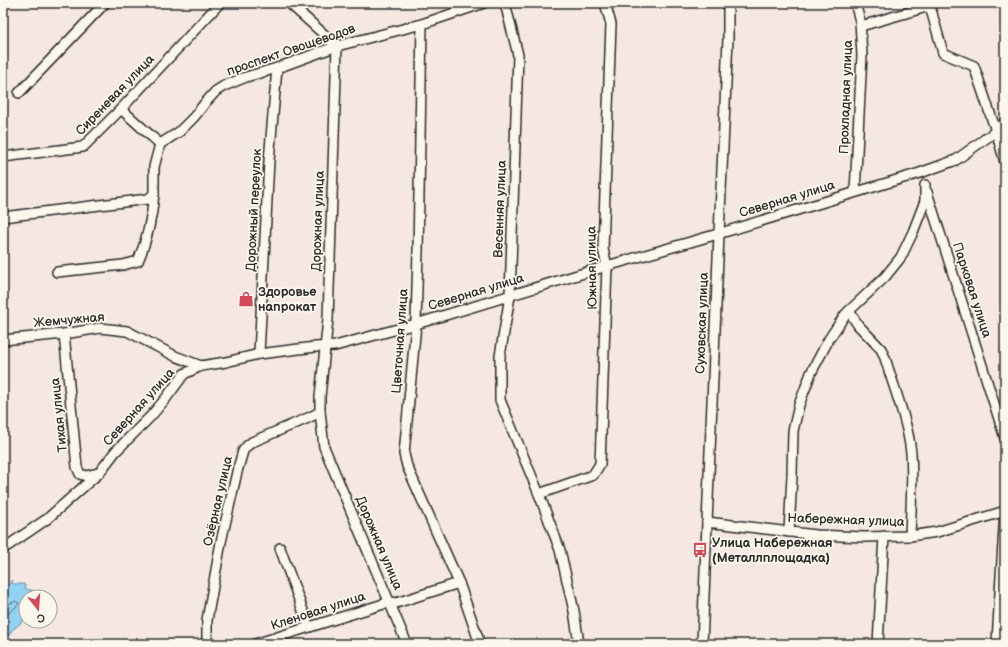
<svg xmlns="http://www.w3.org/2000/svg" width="1008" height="647" font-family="'Balsamiq Sans',sans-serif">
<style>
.water{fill:#92d2f3;stroke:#698fa3}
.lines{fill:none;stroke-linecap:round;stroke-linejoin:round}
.shore{stroke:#546e7b;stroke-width:1}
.minor-casing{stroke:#2b2b2b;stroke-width:12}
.minor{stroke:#fbf7ec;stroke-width:9}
.labels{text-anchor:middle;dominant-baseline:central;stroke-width:3.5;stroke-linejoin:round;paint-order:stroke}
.street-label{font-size:13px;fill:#2b2b2b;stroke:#fbf7ec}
.poi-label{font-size:13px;font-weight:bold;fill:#2b2b2b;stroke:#fbf7ec;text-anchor:start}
</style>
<rect width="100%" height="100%" fill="#f5e7e2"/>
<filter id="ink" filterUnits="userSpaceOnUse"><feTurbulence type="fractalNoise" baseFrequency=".025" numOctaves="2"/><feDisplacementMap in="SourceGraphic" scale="8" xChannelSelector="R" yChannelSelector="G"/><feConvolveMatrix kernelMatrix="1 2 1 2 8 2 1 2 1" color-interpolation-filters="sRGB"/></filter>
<g filter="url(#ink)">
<!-- water -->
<path class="water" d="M12 580 13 584H24L26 589 34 591 33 597H26V617L21 623 12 630 4 644H3V590H4Z"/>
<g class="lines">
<!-- shore -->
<path class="shore" d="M3 605 9 604 15 601 19 603 18 605 3 618"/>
<defs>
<g id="minor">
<path d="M289 3 337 46 328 319 320 397V412L324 447 407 644"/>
<path d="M505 3 518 55 510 296 500 356V400L539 494 560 550 574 611 579 644"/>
<path d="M422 24 418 251 416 324 404 454 407 466 459 583 480 644"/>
<path d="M861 26 930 6 943 53 974 66 996 131 1005 162"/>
<path d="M19 93 105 3"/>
<path d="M121 109 160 144"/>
<path d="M3 157 83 147 121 109 220 3"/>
<path d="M855 192 862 55 860 21 855 3"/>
<path d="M927 192 1005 438"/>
<path d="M3 217 148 199 154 194V167L160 144 179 132 194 117 205 103 216 91 224 86 246 77 277 68 337 46 422 24 484 3"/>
<path d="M57 272 123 265 138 261C148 238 152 218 154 194"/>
<path d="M64 334 77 467 80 474 86 476 98 473"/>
<path d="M3 340 64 334 100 328 127 331 175 356 201 366"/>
<path d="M259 354 269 161 277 68"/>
<path d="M539 494 593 475 600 464 607 266 603 249 611 24 605 3"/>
<path d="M707 522 816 535 864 537 910 536 937 532 1005 511"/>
<path d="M789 532 792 476 793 431 799 405 811 373 829 339 845 315 849 311"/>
<path d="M910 536C911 508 913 481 911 453 908 422 894 388 885 358L881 349 858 325 849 311 885 277 901 257 913 232 925 201V185"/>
<path d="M280 548 309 627"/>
<path d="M3 549 47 519 99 473 115 452 151 416 167 397 184 374 201 366 226 362 259 354 315 347 335 346 416 324 607 266 711 236 920 173 956 160 996 131 1005 122"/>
<path d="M997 641 1005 511"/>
<path d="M208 644 207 639V620L221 542 237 472 243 451 247 446 252 442 308 418 320 412"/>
<path d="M255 644 390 602 396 603 459 583"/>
<path d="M702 644 719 234 728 39V3"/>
<path d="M878 644 884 536"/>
</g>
</defs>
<!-- minor casing -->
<use href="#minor" class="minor-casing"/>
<!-- minor -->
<use href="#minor" class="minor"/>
</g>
</g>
<!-- icons -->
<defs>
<symbol id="shop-bare" viewBox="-9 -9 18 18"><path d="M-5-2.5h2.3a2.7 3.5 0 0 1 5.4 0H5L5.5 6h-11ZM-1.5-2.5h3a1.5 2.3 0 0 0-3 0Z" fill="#d1495b" stroke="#fbf7ec" stroke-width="2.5" paint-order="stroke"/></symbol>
<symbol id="bus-bare" viewBox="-9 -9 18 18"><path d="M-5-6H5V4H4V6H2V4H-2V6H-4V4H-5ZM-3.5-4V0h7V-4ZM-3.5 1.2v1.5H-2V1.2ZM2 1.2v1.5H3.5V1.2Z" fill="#d1495b" stroke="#fbf7ec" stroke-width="2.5" paint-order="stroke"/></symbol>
</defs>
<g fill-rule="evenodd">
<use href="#shop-bare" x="235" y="288" width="22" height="22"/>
<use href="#bus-bare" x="689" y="539" width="22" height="22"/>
</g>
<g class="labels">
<!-- street labels -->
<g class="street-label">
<text transform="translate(291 50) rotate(-19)">проспект Овощеводов</text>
<text transform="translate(115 95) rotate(-46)">Сиреневая улица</text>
<text transform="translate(846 97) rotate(-88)">Прохладная улица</text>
<text transform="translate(787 199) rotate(-17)">Северная улица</text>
<text transform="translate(500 209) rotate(-88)">Весенняя улица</text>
<text transform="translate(254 210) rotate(-87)">Дорожный переулок</text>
<text transform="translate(318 221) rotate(-88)">Дорожная улица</text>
<text transform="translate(592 268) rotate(-91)">Южная улица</text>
<text transform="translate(972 290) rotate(72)">Парковая улица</text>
<text transform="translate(476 292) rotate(-17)">Северная улица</text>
<text transform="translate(69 320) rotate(-5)">Жемчужная</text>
<text transform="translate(702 323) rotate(-88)">Суховская улица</text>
<text transform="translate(400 341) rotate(-86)">Цветочная улица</text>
<text transform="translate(139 407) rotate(-48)">Северная улица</text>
<text transform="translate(59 415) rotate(-96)">Тихая улица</text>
<text transform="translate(218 501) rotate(-77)">Озёрная улица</text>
<text transform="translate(846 520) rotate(2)">Набережная улица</text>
<text transform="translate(379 543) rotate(67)">Дорожная улица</text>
<text transform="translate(318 611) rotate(-18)">Кленовая улица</text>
</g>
<!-- poi labels -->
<g class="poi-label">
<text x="258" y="292">Здоровье<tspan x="258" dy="15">напрокат</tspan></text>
<text x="712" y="543">Улица Набережная<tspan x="712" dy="15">(Металлплощадка)</tspan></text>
</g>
</g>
<!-- margin -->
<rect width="1008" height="647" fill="none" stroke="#fbf7ec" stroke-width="16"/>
<rect x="8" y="8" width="992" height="631" fill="none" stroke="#2b2b2b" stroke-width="1.5" filter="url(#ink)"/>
<!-- north arrow -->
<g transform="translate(38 609) rotate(163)"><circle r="19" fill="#fbf7ec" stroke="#a8a59f"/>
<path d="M0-3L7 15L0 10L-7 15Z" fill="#d1495b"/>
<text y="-6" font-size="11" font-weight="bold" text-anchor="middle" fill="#2b2b2b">С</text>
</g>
</svg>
